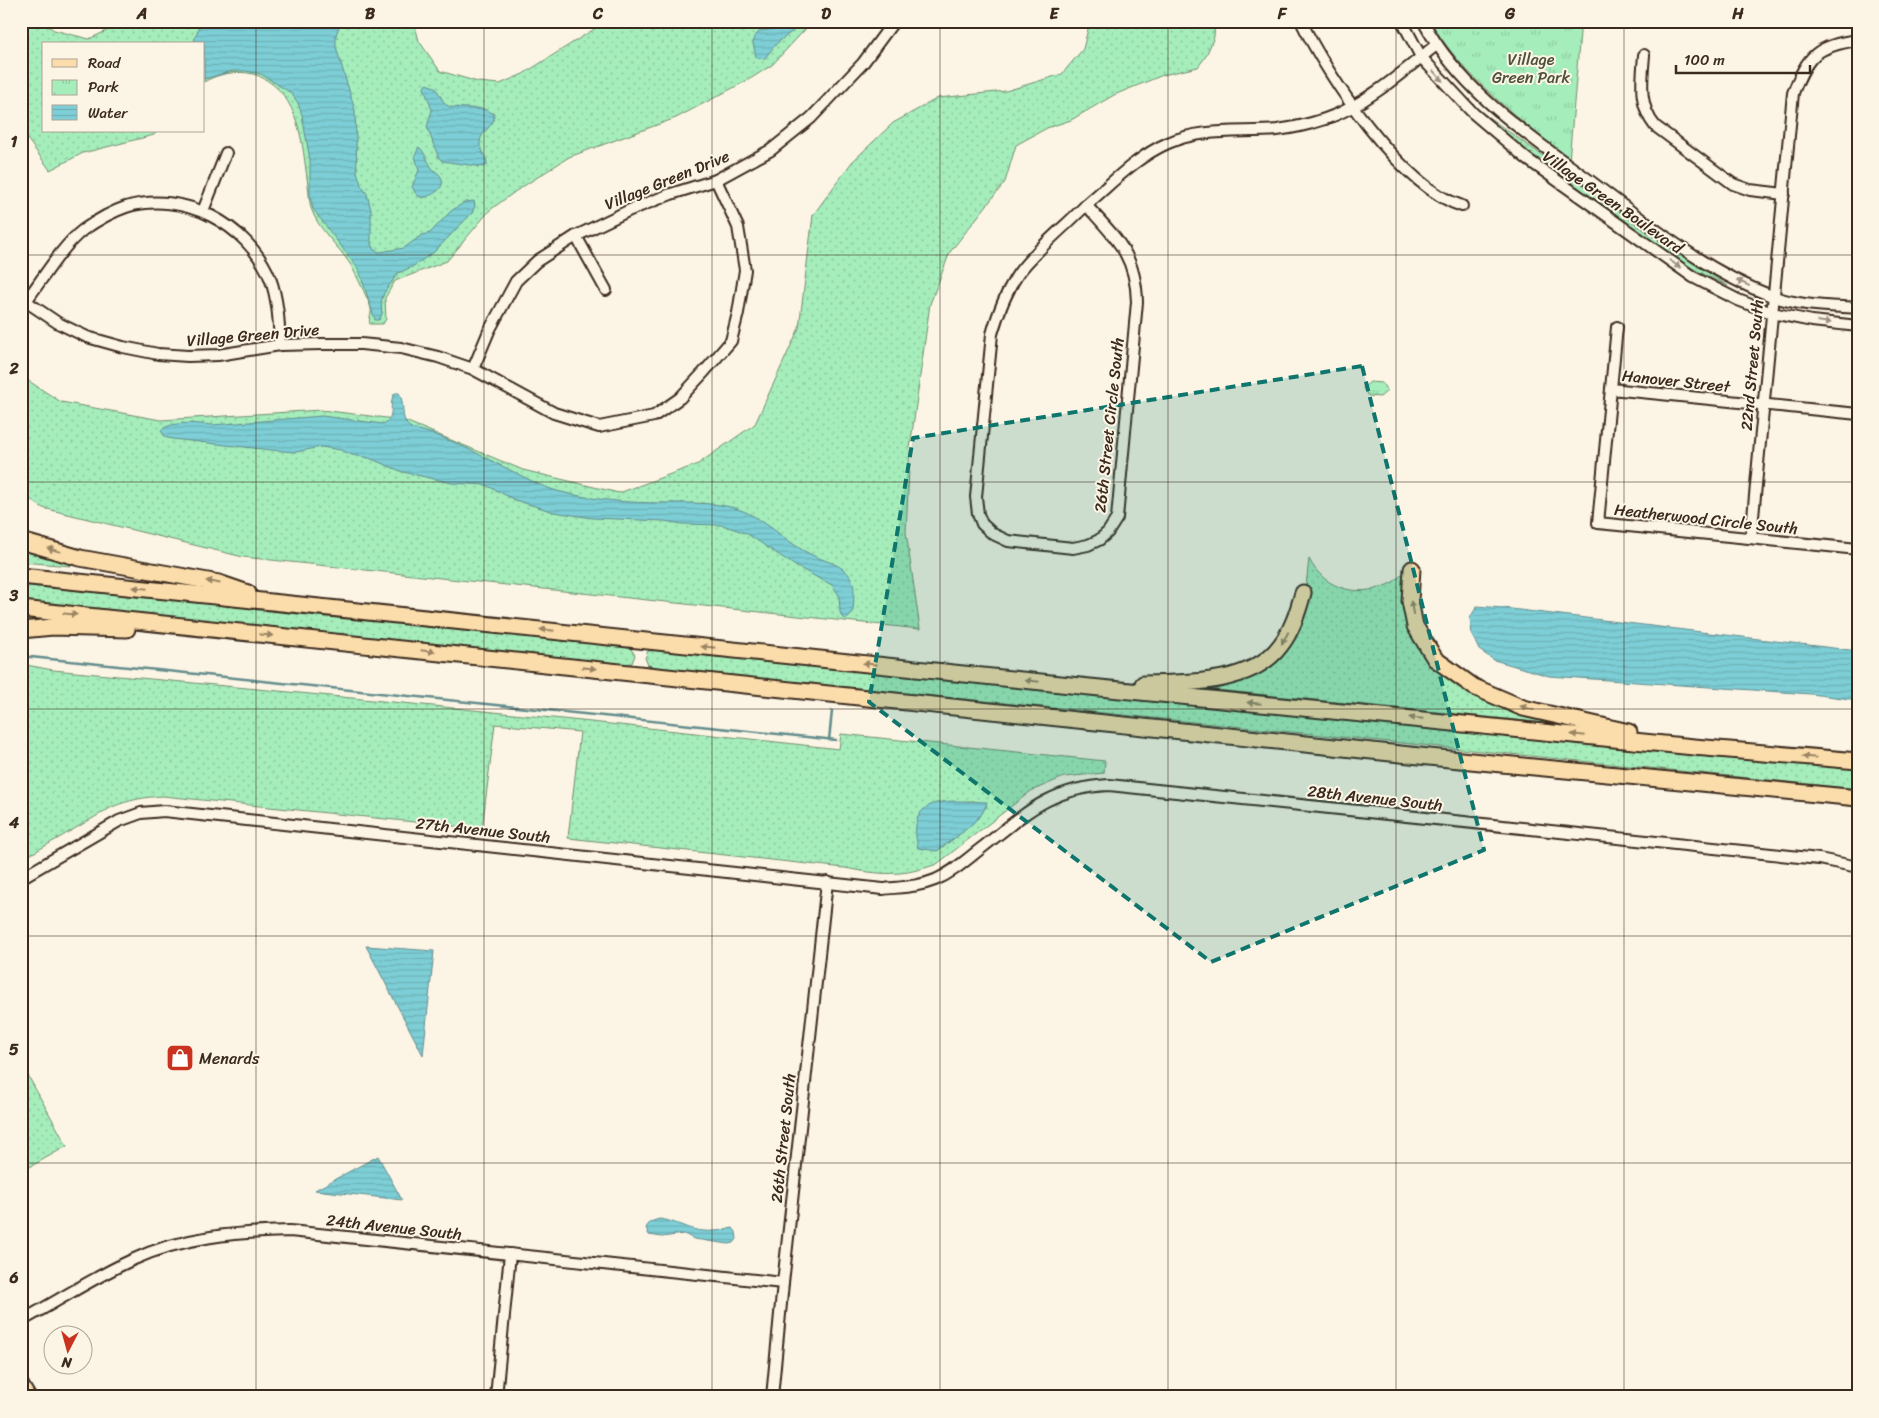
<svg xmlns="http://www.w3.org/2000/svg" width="1879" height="1418" font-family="Sriracha,sans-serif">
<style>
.grass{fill:url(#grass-dots);stroke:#708c6c;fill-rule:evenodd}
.park{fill:url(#park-tufts);stroke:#708c6c}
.water{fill:url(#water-rules);stroke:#638c8c}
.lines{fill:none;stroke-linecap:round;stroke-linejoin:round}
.stream{stroke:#638c8c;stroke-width:2.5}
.minor-casing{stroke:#3b2a1e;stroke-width:14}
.major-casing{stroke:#3b2a1e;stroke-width:18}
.highway-casing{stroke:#3b2a1e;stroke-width:19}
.minor{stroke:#fcf5e5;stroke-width:10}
.major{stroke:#fbddab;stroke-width:14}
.highway{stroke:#fbddab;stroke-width:15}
.oneway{fill:#9c9082}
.oneway2{fill:#9b8464}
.marked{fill:#0f766e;fill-opacity:0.2;stroke:#0f766e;stroke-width:4;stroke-dasharray:10 6;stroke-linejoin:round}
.grid{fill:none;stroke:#3b2a1e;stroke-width:1;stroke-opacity:0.55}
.labels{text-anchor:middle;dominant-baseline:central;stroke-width:4;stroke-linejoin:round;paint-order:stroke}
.park-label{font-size:16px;fill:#50513d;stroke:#fcf5e5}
.street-label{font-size:16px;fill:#3b2a1e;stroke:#fcf5e5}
.poi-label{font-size:16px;fill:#3b2a1e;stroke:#fcf5e5;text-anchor:start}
.neatline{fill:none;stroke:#3b2a1e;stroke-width:2}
.grid-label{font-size:16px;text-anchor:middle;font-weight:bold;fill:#3b2a1e}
</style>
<defs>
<pattern id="grass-dots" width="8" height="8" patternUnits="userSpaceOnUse" patternTransform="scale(1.25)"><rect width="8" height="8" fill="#a5edbb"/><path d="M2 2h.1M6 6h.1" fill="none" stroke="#8fcba0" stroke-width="1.8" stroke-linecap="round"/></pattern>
<pattern id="park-tufts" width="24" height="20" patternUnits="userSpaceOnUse" patternTransform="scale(1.25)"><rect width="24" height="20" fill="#a5edbb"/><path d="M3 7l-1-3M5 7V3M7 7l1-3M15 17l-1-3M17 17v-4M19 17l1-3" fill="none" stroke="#8fcba0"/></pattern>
<pattern id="water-rules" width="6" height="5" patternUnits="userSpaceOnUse" patternTransform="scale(1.25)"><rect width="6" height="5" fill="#7dced6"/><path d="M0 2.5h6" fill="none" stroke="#6db1b7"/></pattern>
</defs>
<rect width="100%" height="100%" fill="#fcf5e5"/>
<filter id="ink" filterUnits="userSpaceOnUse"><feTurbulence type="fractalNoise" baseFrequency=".02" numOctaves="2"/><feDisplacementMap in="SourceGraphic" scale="10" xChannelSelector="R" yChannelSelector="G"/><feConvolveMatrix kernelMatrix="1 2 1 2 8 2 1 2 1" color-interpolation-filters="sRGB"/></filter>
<g filter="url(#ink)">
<!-- grass -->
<g class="grass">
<path d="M21 21H41L54 30 89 39 113 28 120 21H414L419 41 440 71 478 82 500 84 523 74 607 21H813L772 65 750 79 676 118 569 157 516 191 490 210 447 261 395 281 385 298 386 319 383 324H370C368 318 372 314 371 309 370 303 354 270 350 264 338 245 318 230 311 208 309 201 309 192 308 185 302 145 301 95 259 76 242 69 219 73 204 82V44H44V131H157L154 135 83 153 50 170 28 140 21 133Z"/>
<path d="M1090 21H1215L1214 37 1206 56 1198 67 1163 75 1114 95 1071 120 1047 128 1016 145 1005 182 950 252 930 304 910 448 906 532 920 629 243 557 43 508 21 493V376L61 402 161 420 321 410 403 420 523 470 619 493 698 464 755 424 799 328 813 215 852 162 893 123 938 98 1006 91 1062 74 1083 49Z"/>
<path d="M1484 114 1695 264 1728 286 1685 265 1506 136 1483 115Z"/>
<path d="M21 548 70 562 71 566 21 562Z"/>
<path d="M1309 559C1325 591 1362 599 1393 582 1398 579 1403 573 1407 569L1406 582 1440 672 1461 688 1484 700 1514 712 1566 725 1197 688 1229 684 1248 679 1266 667 1304 604Z"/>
<path d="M21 585 622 646 631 649 635 655 632 663 623 664 21 601Z"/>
<path d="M662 650 1858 769V789L657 668 648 665 645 658 648 651Z"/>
<path d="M21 664 53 670C315 694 577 719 839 749L841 734 1105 761 1104 773 1064 777 1031 791 937 864C901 877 882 875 845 868L568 838 580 732 495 724 482 829 163 796C145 797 129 800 112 807L21 860ZM974 801 987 806 970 825 937 851V803Z"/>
<path d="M21 1063 67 1146 21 1172Z"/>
</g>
<!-- park -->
<g class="park">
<path d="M1430 21H1581L1569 161C1520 118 1463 78 1430 21Z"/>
<path d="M1370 382 1382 383 1387 391 1380 397 1368 396 1363 388Z"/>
</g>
<!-- water -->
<g class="water">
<path d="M201 21H341L336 35V47L355 110 357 171 361 185 367 194 371 210V244L374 250 380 252 404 248 422 235 430 233 451 211 465 202 474 201 475 206 472 213 434 252 412 267 398 273 384 293 381 302 382 314 379 320H375L359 270 313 209 310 196V160L302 115 298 103 291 93 261 74 246 71H233L204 79V44H193Z"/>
<path d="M794 22 798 23V27L777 43 764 59 756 57 753 43 755 36 760 31 780 28Z"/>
<path d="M426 84 435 87 445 104 450 107 484 109 494 114C495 127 481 130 480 142 479 151 488 157 487 165L483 167 442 161 438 156 427 127 432 110 424 88Z"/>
<path d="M419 147C425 152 427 161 432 168 434 171 439 173 441 177 447 189 431 196 422 198L417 195 412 187 419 170 415 156Z"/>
<path d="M395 393H399C406 405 399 420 411 428 448 436 479 455 512 471 528 479 544 488 561 492 594 500 629 503 663 503 686 503 712 502 735 508 765 517 784 542 812 555 831 564 854 566 854 592 853 601 856 615 846 619L842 617 840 612 839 595 832 585 797 567 746 533 722 525 682 524 664 521 592 518 554 512 515 500 486 485 452 483 403 472 369 458 352 455 341 450 321 447 296 452 271 450 172 439 165 437 161 430C174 420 198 424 213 425L322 416 383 424C397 417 387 403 395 393Z"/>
<path d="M1477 606 1503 608 1858 651V700L1811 694 1549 676 1494 660 1479 650 1472 635 1470 618Z"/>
<path d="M987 802C984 820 951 840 937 851L918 848C905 793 949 801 987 802Z"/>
<path d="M366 946 434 951 423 1055Z"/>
<path d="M378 1156 402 1200 315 1190Z"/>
<path d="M659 1219C671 1220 681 1226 693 1229 707 1233 719 1231 733 1228L736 1232 737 1239 734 1243 729 1244 694 1239 684 1234 662 1237 649 1235 646 1228 650 1222Z"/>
</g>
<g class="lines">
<!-- stream -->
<g class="stream">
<path d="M21 656 836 740"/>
<path d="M829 740 832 711"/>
</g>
<defs>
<g id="minor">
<path d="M1301 21C1328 77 1401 187 1462 206"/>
<path d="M1402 21 1421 57 1473 113 1527 159 1693 277 1738 300 1772 313 1812 321 1858 326"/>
<path d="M1423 21C1461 93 1533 138 1597 186 1652 227 1707 272 1772 296 1798 306 1830 306 1858 308"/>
<path d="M1644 55C1642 81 1638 105 1655 126L1733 184 1750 190 1784 194"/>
<path d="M1086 205C1116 238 1136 255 1137 302L1117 518 1108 532 1099 540 1088 545 1073 548 1008 541 993 534 982 524 978 514 976 497 992 334C998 313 1006 292 1018 274 1034 251 1066 226 1086 205Z"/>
<path d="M1086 205C1112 183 1136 157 1168 143 1202 128 1240 133 1277 130 1293 128 1310 124 1325 119 1364 106 1404 71 1436 45"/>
<path d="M203 211 226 153"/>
<path d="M576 236 606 290"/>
<path d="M21 298 58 323 87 337 123 347 158 354 188 356 218 355 280 345 322 344H361L401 348 438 357 473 369 554 413 599 427 654 416 680 398 705 371 731 341 738 313 745 270 738 227 716 180"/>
<path d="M26 301C42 280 62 246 83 230 96 221 111 212 126 207 183 190 248 224 270 278 278 299 279 323 280 345"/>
<path d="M1617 327 1598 523 1858 549"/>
<path d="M473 369 489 331 516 281 537 261 576 236 630 210 671 194 716 180 771 150 811 118 863 63 894 21"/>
<path d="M1611 389 1858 414"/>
<path d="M1751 538 1793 93C1808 54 1817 46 1858 40"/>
<path d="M21 878 119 821 141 813 164 811 883 889C901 887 918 887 935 880 952 873 965 861 979 850 1024 815 1048 788 1109 785L1819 859 1858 867"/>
<path d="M21 1321C58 1301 94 1277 132 1260 181 1237 237 1232 290 1231L783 1283"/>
<path d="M496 1397 510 1254"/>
<path d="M772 1397 783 1283 827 882"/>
</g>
<path id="major" d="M21 1385 28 1397"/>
<g id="highway">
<path d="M21 541 80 558 219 583 248 593"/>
<path d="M1412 569 1410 601 1415 626 1435 659 1474 687 1523 708 1629 732"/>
<path d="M21 576 1080 686 1694 747 1858 761"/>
<path d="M21 609 1429 757 1858 798"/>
<path d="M21 630 53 627 127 629"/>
<path d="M1143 684C1187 683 1251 685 1280 646 1292 631 1298 611 1303 593"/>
</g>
</defs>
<!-- minor casing -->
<use href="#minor" class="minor-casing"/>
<!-- major casing -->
<use href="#major" class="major-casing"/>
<!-- highway casing -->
<use href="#highway" class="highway-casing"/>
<!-- minor -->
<use href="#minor" class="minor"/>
<!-- major -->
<use href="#major" class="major"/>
<!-- highway -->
<use href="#highway" class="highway"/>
</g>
<!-- one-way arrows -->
<defs><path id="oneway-solid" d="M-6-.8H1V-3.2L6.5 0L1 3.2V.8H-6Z" transform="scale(1.25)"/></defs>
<g class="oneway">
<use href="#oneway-solid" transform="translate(1438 76) rotate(47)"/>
<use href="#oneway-solid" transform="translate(1675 264) rotate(36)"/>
<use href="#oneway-solid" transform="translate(1743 283) rotate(-155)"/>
<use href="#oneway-solid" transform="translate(1824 322) rotate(7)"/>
</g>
<g class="oneway2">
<use href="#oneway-solid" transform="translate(54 550) rotate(-164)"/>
<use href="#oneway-solid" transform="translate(213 582) rotate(-169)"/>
<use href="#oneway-solid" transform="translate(140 588) rotate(-174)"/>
<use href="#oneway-solid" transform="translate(1412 608) rotate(-100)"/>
<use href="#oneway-solid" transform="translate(70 614) rotate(6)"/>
<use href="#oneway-solid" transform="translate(547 630) rotate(-174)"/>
<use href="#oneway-solid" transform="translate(266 635) rotate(6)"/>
<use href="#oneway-solid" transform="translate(1285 638) rotate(119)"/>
<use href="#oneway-solid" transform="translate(708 647) rotate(-174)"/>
<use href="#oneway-solid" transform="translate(428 651) rotate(6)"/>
<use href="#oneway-solid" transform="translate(870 664) rotate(-174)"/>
<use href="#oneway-solid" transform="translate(589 668) rotate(6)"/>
<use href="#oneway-solid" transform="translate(1032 681) rotate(-174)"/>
<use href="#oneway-solid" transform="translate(1254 703) rotate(-175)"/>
<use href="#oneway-solid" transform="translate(1527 708) rotate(-164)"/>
<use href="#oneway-solid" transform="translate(1416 718) rotate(-175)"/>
<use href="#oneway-solid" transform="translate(1578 735) rotate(-174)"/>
<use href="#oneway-solid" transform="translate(1809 757) rotate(-175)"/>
</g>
</g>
<!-- marked area -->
<path class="marked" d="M1362 366 1484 850 1211 962 869 702 913 438Z"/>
<!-- grid -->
<path class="grid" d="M256 21V1397M484 21V1397M712 21V1397M940 21V1397M1168 21V1397M1396 21V1397M1624 21V1397M21 255H1858M21 482H1858M21 709H1858M21 936H1858M21 1163H1858"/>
<!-- icons -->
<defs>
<symbol id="shop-square" viewBox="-11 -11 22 22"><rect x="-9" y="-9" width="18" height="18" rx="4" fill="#c8321e" stroke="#fcf5e5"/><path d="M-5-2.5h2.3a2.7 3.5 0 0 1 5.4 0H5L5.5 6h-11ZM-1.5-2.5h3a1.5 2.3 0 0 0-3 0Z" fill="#fff"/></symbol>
</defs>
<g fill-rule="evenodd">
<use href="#shop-square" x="164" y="1042" width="32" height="32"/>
</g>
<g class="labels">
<!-- park labels -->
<g class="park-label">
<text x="1531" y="59">Village<tspan x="1531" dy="18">Green Park</tspan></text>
</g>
<!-- street labels -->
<g class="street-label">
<text transform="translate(667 180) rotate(-22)">Village Green Drive</text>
<text transform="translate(1613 202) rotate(35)">Village Green Boulevard</text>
<text transform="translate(253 335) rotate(-5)">Village Green Drive</text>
<text transform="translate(1752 365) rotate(-85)">22nd Street South</text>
<text transform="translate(1676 381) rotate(6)">Hanover Street</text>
<text transform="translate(1109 425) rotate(-84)">26th Street Circle South</text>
<text transform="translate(1706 519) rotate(6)">Heatherwood Circle South</text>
<text transform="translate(1375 798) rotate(6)">28th Avenue South</text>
<text transform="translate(483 830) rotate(6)">27th Avenue South</text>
<text transform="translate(783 1138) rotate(-84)">26th Street South</text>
<text transform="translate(394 1227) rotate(6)">24th Avenue South</text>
</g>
<!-- poi labels -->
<g class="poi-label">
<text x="199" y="1058">Menards</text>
</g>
</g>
<!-- margin -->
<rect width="1879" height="1418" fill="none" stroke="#fcf5e5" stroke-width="55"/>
<!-- legend -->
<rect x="42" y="42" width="162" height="90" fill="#fcf5e5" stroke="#afa495"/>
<rect x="52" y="59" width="25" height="8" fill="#fbddab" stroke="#afa495"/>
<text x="88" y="68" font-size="15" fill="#3b2a1e">Road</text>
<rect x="52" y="80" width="25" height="15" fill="url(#park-tufts)" stroke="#afa495"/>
<text x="88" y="92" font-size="15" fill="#3b2a1e">Park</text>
<rect x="52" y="105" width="25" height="15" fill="url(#water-rules)" stroke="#afa495"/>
<text x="88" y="118" font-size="15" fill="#3b2a1e">Water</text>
<!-- north arrow -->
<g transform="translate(68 1350) rotate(186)"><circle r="24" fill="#fcf5e5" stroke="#afa495"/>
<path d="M0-4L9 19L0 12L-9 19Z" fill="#c8321e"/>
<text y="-8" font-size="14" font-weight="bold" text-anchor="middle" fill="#3b2a1e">N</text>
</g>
<!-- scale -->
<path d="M1676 65v8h134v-8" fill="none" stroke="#3b2a1e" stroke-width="2.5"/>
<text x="1684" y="65" font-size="15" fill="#3b2a1e" stroke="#fcf5e5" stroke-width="4" paint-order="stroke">100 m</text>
<rect x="28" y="28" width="1824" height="1362" class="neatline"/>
<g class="grid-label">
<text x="142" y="19">A</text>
<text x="370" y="19">B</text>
<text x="598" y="19">C</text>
<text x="826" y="19">D</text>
<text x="1054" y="19">E</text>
<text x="1282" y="19">F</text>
<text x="1510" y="19">G</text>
<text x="1738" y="19">H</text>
<text x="14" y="147">1</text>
<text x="14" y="374">2</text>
<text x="14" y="601">3</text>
<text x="14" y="828">4</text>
<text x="14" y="1055">5</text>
<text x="14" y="1283">6</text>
</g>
</svg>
